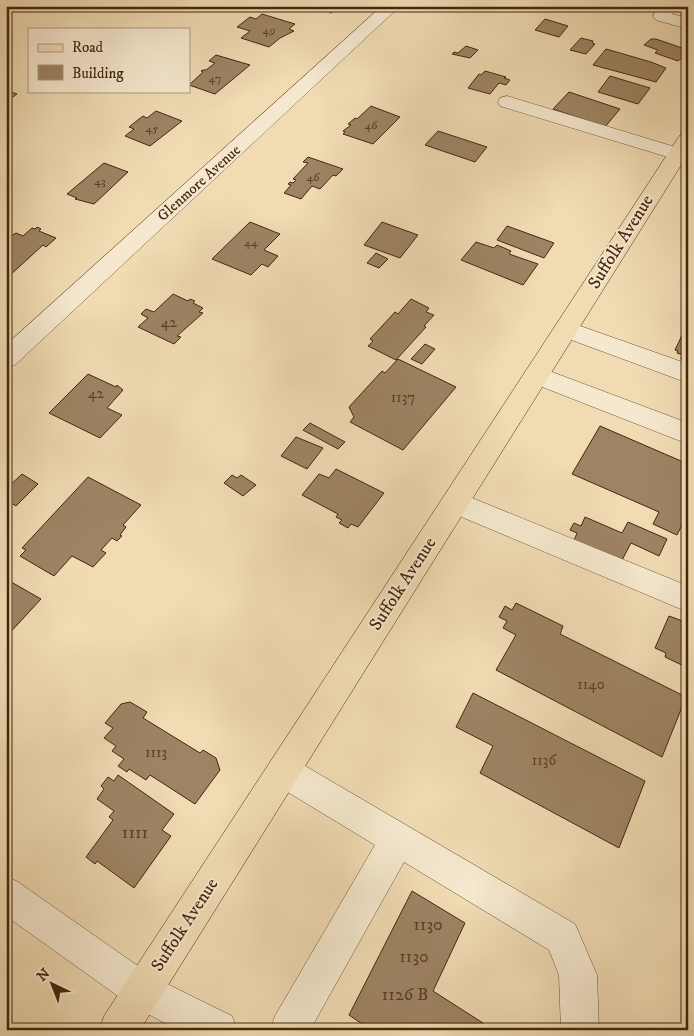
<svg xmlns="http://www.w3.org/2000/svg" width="694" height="1036" font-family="'IM FELL DW Pica',serif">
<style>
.building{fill:#9e8464;stroke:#45260e}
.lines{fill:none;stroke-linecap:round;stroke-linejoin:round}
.minor-casing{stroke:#705337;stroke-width:1}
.major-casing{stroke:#45260e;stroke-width:1}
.minor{fill:#f5e8ce;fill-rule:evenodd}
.major{fill:#f0dbb3;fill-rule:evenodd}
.labels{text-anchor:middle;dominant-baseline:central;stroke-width:4;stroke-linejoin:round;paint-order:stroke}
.far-number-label{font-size:12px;fill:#5b3e24}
.far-street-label{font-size:15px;fill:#45260e;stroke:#f5e8ce}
.number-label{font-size:15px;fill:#5b3e24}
.street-label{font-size:18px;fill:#45260e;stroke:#f5e8ce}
.near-number-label{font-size:18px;fill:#5b3e24}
</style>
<rect width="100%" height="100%" fill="#f0dbb3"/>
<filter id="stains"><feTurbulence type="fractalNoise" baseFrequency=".004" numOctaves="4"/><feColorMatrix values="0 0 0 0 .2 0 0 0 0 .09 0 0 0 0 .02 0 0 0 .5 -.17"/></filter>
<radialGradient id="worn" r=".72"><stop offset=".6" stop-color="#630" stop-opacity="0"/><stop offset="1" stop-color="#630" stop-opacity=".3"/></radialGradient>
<!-- building -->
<g class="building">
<path d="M320 6H333L338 8 331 13 319 8Z"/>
<path d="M262 14 295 24 289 29 294 31 280 38 269 47 241 38 250 31 237 27 250 17 256 19Z"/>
<path d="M545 19 568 26 559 37 535 30Z"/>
<path d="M581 38 593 41 592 43 595 44 586 54 570 50Z"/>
<path d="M651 39H656L688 50V53L678 61 655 53 658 50 644 45Z"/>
<path d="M466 46 478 50 470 58 452 54 454 52 458 53Z"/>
<path d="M606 49 651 62 666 68 656 82 593 65Z"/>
<path d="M216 55 250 65 215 94 189 85 203 72 201 71 203 70H206L215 63 209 61Z"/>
<path d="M485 71 506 77 504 78 510 80 506 85 499 83 490 94 468 88 479 74 481 75Z"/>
<path d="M610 76 650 88 638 104 598 92Z"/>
<path d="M6 90 17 94 6 102Z"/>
<path d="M569 92 620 109 605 127 553 109Z"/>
<path d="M371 106 400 117 373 144 343 134 345 132 343 131 351 125 348 124 355 118 357 119Z"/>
<path d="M156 111 182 121 150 146 125 136 134 129 129 127 143 116 147 118Z"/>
<path d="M438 131 487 147 475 162 425 145Z"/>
<path d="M308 157 343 169 336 176 333 175 320 189 312 186 301 199 284 193 291 185 288 184 290 182 293 183 296 180 293 179 308 163 303 162Z"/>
<path d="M104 163 128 172 94 204 75 199 77 198 67 194Z"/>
<path d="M250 222 280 234 264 250 278 256 268 267 262 264 251 275 212 259Z"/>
<path d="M382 222 418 235 400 258 364 245Z"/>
<path d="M507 226 554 243 544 258 497 240Z"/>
<path d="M37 227 41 229 39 231 56 238 46 247 43 245 8 277 6 276V239L16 233 23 236 32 228 35 229Z"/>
<path d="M476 242 494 248 497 245 511 251 509 254 538 264 523 285 461 260Z"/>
<path d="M376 253 388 259 379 268 367 263Z"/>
<path d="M173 294 188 301 190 299 195 301 193 303 203 308 199 312 203 313 177 336 181 337 174 344 138 327 148 318 141 314 146 309 154 312Z"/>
<path d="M411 299 429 308 426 312 434 315 424 326 426 327 396 360 368 346 373 341 370 339 395 312 398 314Z"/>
<path d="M684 331 688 332V361L681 359 683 355 677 353 678 351 675 350Z"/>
<path d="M425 344 435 349 422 364 411 359Z"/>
<path d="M398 359 456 387 403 450 350 422 354 417 349 407 382 371 385 373Z"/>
<path d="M88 374 116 387 117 385 123 390 107 408 122 415 100 438 49 413Z"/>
<path d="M310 423 345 442 338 449 303 430Z"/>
<path d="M600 426 688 464V525L683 523 677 535 653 524 659 512 572 474Z"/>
<path d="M296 437 323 448 307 469 281 456Z"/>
<path d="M336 469 384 493 358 527 351 524 348 528 339 523 342 520 336 517 338 514 302 495 319 474 329 478Z"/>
<path d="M22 474 38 484 16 506 6 500V489Z"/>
<path d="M232 475 237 478 241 475 256 485 243 496 224 483Z"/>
<path d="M88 477 141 505 123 525 126 527 120 535 122 536 117 541 112 538 101 550 106 553 93 567 72 556 54 576 20 556 26 550 22 548Z"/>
<path d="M585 517 622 533 628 522 667 539 659 556 631 543 620 564 573 543 577 533 570 530 574 523 581 526Z"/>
<path d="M6 579 41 599 6 637Z"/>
<path d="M516 603 563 626 560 634 686 697 662 757 496 670 516 635 503 628 507 621 499 617 505 606 512 610Z"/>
<path d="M669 616 688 623V668L665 657 666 653 655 648Z"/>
<path d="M473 693 645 781 619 848 480 773 493 746 456 727Z"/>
<path d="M130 702 147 712 143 718 200 753 203 750 216 758 220 770 195 804 150 775 146 780 129 769 127 772 118 766 124 759 112 751 116 746 104 738 113 728 105 723 121 704Z"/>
<path d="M118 775 174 814 162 830 171 836 134 888 97 861 95 864 86 857 113 820 109 817 114 811 97 799 104 789 101 786 108 777 114 781Z"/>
<path d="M412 891 465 923 433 991 483 1023 480 1030H371L349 1015Z"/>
</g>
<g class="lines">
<defs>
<g id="minor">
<path d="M382 6H400L15 365 6 368V345Z"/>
<path d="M659 6H676L672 14 688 18V29L656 20 653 16Z"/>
<path d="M507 96 685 150 688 154 685 158 678 160 671 158 500 106 498 102 500 98Z"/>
<path d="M566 321 688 364V383L558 335 554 329 558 323Z"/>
<path d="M536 366 688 423V444L527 381 524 375 527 369Z"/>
<path d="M455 491 688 586V612L445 510 441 502 445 494Z"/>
<path d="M283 755 295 760 575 924 597 975 599 1030H561L559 975 549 950 404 862 310 1030H270L275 1016 375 845 271 782 267 771 271 760Z"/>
<path d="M6 876 18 882 155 978 232 1016 237 1030H178L129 1004 6 916Z"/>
</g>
<path id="major" d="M688 132V154L140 1030H99L104 1016 678 138 681 134Z"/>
</defs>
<!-- minor casing -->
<use href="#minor" class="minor-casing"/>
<!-- major casing -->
<use href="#major" class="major-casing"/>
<!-- minor -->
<use href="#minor" class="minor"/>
<!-- major -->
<use href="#major" class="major"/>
</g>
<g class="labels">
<!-- far-number labels -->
<g class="far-number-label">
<text x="269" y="30">49</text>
<text x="215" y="78">47</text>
<text x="371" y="125">46</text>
<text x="152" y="128">45</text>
<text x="313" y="177">46</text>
<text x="100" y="181">43</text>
<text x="251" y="242">44</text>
</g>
<!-- far-street labels -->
<g class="far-street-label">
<text transform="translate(199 183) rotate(-42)">Glenmore Avenue</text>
</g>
<!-- number labels -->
<g class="number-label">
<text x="169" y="322">42</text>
<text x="96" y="393">42</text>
<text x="403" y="397">1137</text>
<text x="591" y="684">1140</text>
<text x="156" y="752">1113</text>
<text x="544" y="760">1136</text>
</g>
<!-- street labels -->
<g class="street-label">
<text transform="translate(621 242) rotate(-58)">Suffolk Avenue</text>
<text transform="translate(403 584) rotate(-57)">Suffolk Avenue</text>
<text transform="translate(185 925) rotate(-57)">Suffolk Avenue</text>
</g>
<!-- near-number labels -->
<g class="near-number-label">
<text x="135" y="833">1111</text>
<text x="428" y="925">1130</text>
<text x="414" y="957">1130</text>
<text x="405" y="995">1126 B</text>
</g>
</g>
<!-- margin -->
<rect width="694" height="1036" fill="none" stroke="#f0dbb3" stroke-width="25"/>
<rect x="8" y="8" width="679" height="1021" fill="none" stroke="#45260e" stroke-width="2.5"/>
<rect x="12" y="12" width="669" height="1011" fill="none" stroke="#45260e"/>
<!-- legend -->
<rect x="28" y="28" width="162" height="65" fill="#f5e8ce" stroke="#af9a81"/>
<rect x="38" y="44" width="25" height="8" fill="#f0dbb3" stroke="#af9a81"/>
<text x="72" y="52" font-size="15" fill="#45260e">Road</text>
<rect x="38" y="65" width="25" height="15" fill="#9e8464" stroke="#af9a81"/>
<text x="72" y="78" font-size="15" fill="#45260e">Building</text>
<!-- north arrow -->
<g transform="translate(52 984) rotate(317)" stroke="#f5e8ce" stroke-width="4" paint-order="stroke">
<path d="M0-4L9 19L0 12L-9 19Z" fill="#45260e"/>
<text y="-8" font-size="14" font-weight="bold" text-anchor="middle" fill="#45260e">N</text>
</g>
<rect width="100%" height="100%" filter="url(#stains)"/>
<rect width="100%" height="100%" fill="url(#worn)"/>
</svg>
